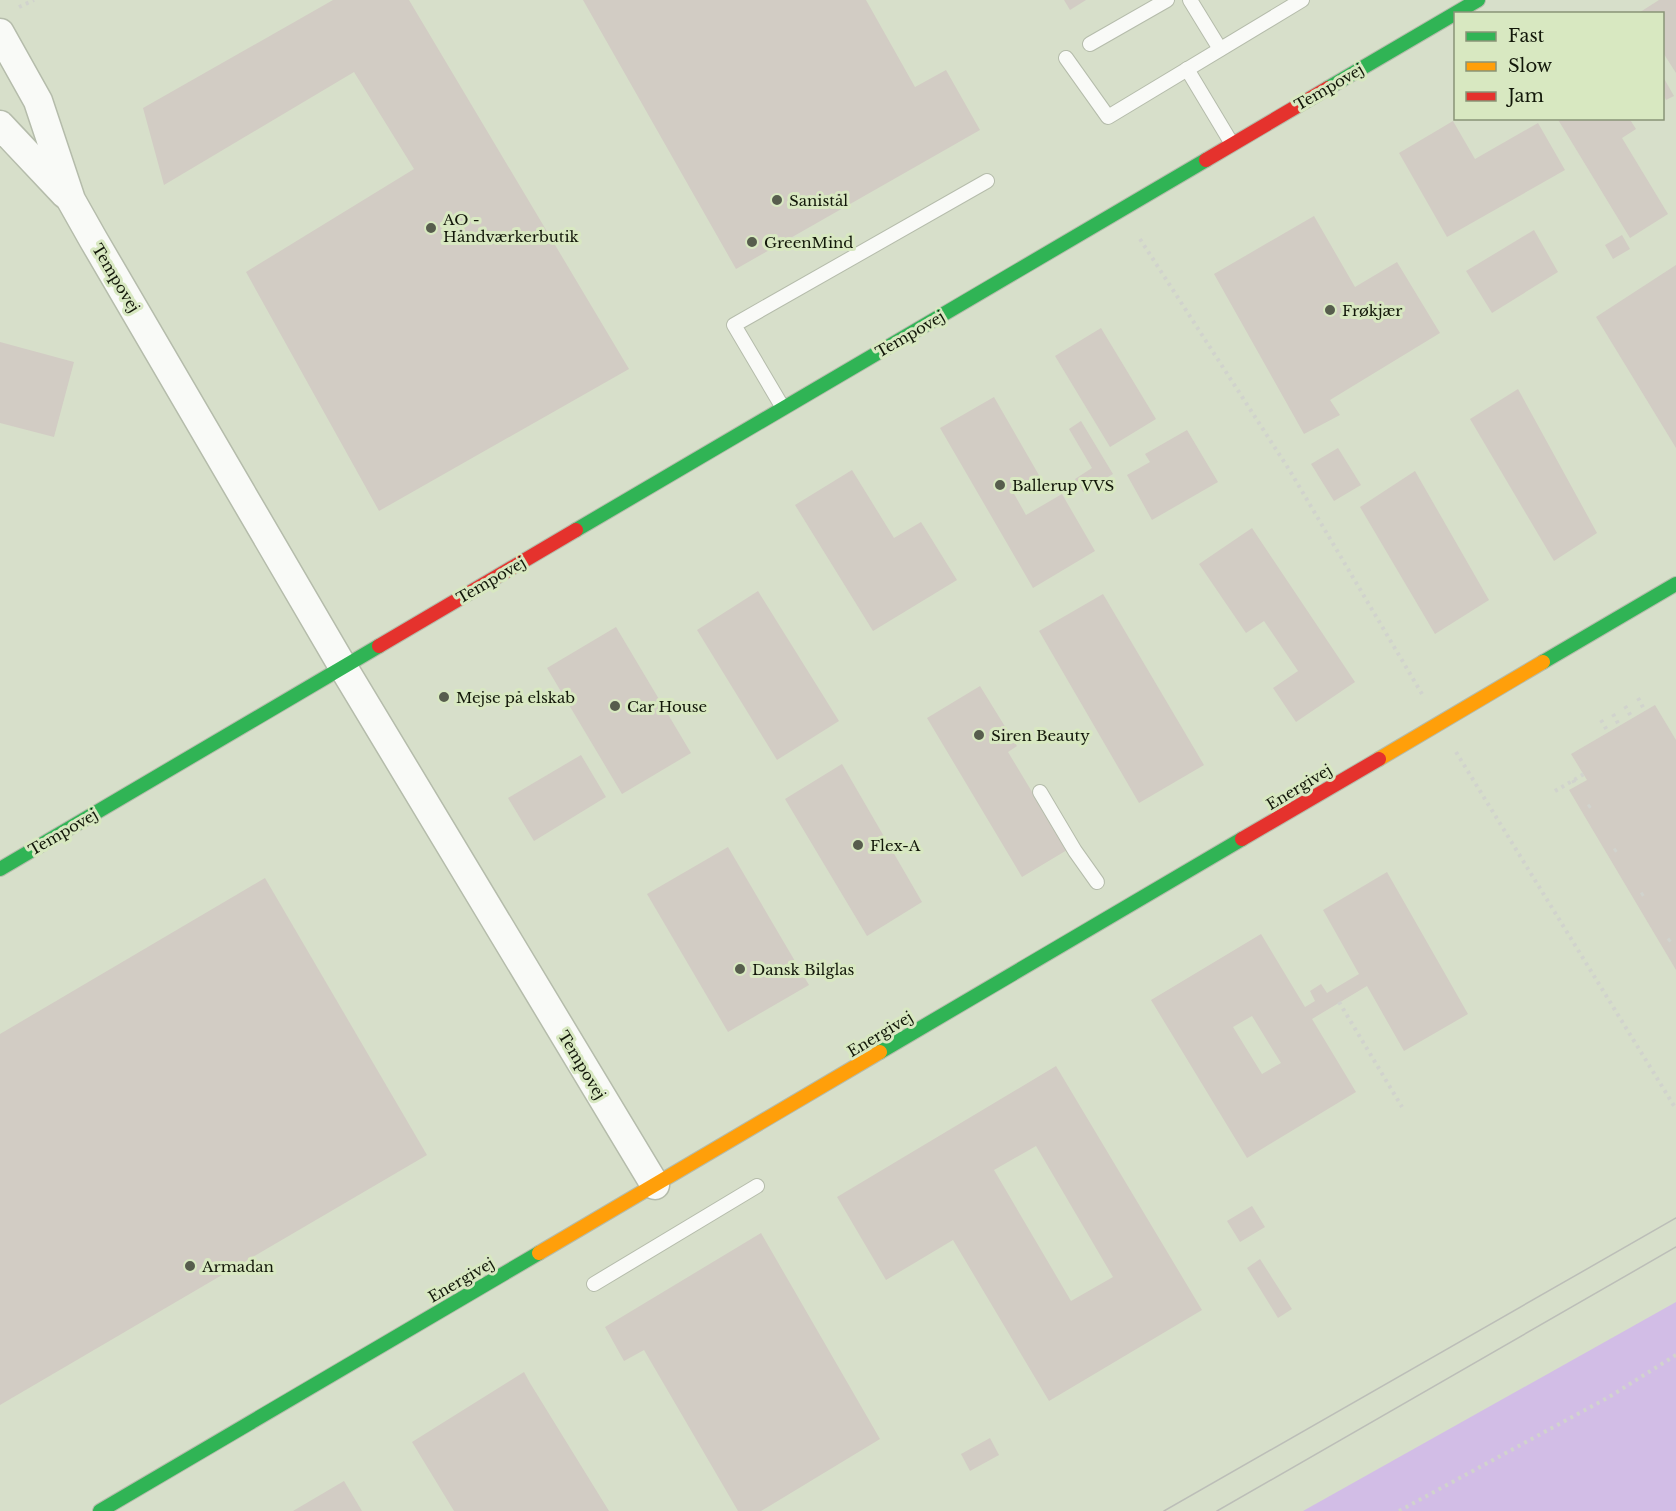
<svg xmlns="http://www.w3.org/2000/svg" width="1676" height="1511" font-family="'Libre Baskerville',serif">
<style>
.green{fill:#d2bde6}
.building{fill:#d2ccc4;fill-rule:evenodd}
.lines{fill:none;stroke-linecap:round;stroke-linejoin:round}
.lane-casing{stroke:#b5bcab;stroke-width:16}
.street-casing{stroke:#b5bcab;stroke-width:31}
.fast-casing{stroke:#b5bcab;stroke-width:16}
.slow-casing{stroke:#b5bcab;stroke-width:16}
.jam-casing{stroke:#b5bcab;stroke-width:16}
.path{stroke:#d1d3cd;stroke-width:4;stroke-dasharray:3 4.5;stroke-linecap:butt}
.lane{stroke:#f9faf7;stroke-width:14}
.street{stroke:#f9faf7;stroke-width:28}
.fast{stroke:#30b455;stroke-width:14}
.slow{stroke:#ff9f0a;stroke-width:14}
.jam{stroke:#e5322d;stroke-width:14}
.tram{stroke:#bcbeb8;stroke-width:1.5}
.poi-dot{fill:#575d4d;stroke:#d8e8c1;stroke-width:2}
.labels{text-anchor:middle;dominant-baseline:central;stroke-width:6;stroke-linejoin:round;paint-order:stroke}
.street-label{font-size:15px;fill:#121709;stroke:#d8e8c1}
.poi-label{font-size:15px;fill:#121709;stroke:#d8e8c1;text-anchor:start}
</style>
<rect width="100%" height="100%" fill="#d7dfca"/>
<!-- green -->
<path class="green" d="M1676 1302V1511H1303Z"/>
<!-- building -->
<g class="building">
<path d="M333 0H409L629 369 379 511 246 272 414 169 354 72 164 185 143 108Z"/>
<path d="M583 0H866L915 87 946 70 980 130 736 269Z"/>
<path d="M1064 0H1086L1070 10Z"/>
<path d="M1659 0H1676V73L1662 51V14H1637Z"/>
<path d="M1662 75 1674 96 1666 100 1662 91Z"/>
<path d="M1557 118H1629L1636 129 1622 138 1668 214 1630 238Z"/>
<path d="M1453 121 1475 159 1538 123 1565 170 1447 237 1399 153Z"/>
<path d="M1314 216 1355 287 1397 262 1440 333 1330 400 1340 415 1304 434 1214 274Z"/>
<path d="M1534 230 1558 272 1492 313 1466 271Z"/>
<path d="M1622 235 1630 249 1613 259 1605 245Z"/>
<path d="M1676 265V448L1596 317Z"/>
<path d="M1101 328 1156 419 1110 447 1055 356Z"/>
<path d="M0 342 74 362 54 437 0 423Z"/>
<path d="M1518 389 1597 533 1554 561 1470 419Z"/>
<path d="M994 397 1040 477 1013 492 1026 515 1062 494 1095 551 1033 588 940 428Z"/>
<path d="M1081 421 1113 474 1083 492 1075 479 1092 468 1069 429Z"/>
<path d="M1187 430 1218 482 1152 520 1127 475 1150 462 1145 454Z"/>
<path d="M1338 448 1361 485 1334 501 1311 464Z"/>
<path d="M852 470 894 538 921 522 957 580 873 631 795 505Z"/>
<path d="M1415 471 1489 600 1435 634 1360 507Z"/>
<path d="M1252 528 1355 682 1296 722 1273 688 1298 671 1264 621 1246 633 1199 564Z"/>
<path d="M758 591 839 721 777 760 697 630Z"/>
<path d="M1103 594 1204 765 1139 803 1039 631Z"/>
<path d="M616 627 691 753 622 794 547 668Z"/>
<path d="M980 686 1017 746 1008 752 1067 850 1022 877 927 718Z"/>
<path d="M1655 705 1676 740V970L1569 790 1587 780 1571 754Z"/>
<path d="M581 755 606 797 534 841 508 798Z"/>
<path d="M842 764 922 902 867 936 785 799Z"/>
<path d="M728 847 809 985 728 1032 647 894Z"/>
<path d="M1387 872 1468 1014 1404 1051 1367 986 1312 1019 1356 1092 1247 1158 1151 1000 1261 934 1305 1007 1315 1001 1310 991 1321 984 1327 993 1359 974 1323 910ZM1252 1016 1281 1063 1262 1074 1233 1027Z"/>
<path d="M265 878 427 1155 0 1405V1034Z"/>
<path d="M1056 1066 1202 1310 1049 1401 953 1240 886 1280 837 1197ZM1036 1146 1113 1277 1071 1301 994 1170Z"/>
<path d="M1252 1206 1265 1227 1240 1242 1227 1221Z"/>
<path d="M761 1233 880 1439 761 1511H738L644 1350 624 1361 605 1327Z"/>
<path d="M1260 1259 1292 1309 1278 1318 1247 1268Z"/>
<path d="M524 1372 530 1383 609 1511H454L412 1442Z"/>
<path d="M990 1438 999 1455 970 1471 961 1454Z"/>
<path d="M344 1481 362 1511H293Z"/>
</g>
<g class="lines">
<defs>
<g id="lane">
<path d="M1190 0 1220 49"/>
<path d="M1090 44 1167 0"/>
<path d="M1066 58 1108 117 1302 0"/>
<path d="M1187 69 1232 144"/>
<path d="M783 408 734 325 987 181"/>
<path d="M1040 792 1075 851 1097 882"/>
<path d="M594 1284 757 1186"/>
</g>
<g id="street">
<path d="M0 33 38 101 71 200 93 239 343 667 655 1185"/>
<path d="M0 125 65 194"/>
</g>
<g id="fast">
<path d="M1328 88 1478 0"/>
<path d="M576 530 1206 160"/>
<path d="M1543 662 1676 584"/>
<path d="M0 869 379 646"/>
<path d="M880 1052 1242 839"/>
<path d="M100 1511 539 1253"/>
</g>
<g id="slow">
<path d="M1379 759 1543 662"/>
<path d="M539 1253 880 1052"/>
</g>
<g id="jam">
<path d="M1206 160 1328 88"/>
<path d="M379 646 576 530"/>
<path d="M1242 839 1379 759"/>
</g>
</defs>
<!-- lane casing -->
<use href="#lane" class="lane-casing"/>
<!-- street casing -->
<use href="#street" class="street-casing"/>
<!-- fast casing -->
<use href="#fast" class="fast-casing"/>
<!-- slow casing -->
<use href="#slow" class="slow-casing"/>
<!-- jam casing -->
<use href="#jam" class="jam-casing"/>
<!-- path -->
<g class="path">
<path d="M19 7 34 0"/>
<path d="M1140 239 1290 471 1422 694"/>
<path d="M1638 698 1645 711"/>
<path d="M1625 706 1632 718"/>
<path d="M1613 714 1619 725"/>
<path d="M1601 720 1608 732"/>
<path d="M1456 752 1676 1109"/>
<path d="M1573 780 1576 786"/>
<path d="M1555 791 1584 774"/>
<path d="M1588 807 1594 803"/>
<path d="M1614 851 1620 847"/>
<path d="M1641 895 1646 892"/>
<path d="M1668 941 1673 937"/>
<path d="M1339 1002 1402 1107"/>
<path d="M1399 1511 1609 1397 1676 1355"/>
</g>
<!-- lane -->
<use href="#lane" class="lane"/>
<!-- street -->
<use href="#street" class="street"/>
<!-- fast -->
<use href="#fast" class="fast"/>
<!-- slow -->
<use href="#slow" class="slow"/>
<!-- jam -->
<use href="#jam" class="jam"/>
<!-- tram -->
<g class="tram">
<path d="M1164 1511 1676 1218"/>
<path d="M1217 1511 1676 1247"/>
</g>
</g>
<!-- markers -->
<g class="poi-dot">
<circle cx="777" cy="200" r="6"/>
<circle cx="431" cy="228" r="6"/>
<circle cx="752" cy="242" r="6"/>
<circle cx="1330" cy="310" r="6"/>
<circle cx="1000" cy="485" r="6"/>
<circle cx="444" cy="697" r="6"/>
<circle cx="615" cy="706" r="6"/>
<circle cx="979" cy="735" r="6"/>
<circle cx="858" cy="845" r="6"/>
<circle cx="740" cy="969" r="6"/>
<circle cx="190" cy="1266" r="6"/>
</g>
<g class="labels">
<!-- street labels -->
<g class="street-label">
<text transform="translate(1329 87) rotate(-30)">Tempovej</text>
<text transform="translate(116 278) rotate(59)">Tempovej</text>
<text transform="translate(910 334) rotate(-30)">Tempovej</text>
<text transform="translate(491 580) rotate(-30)">Tempovej</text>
<text transform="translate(1299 787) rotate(-31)">Energivej</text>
<text transform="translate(63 832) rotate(-30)">Tempovej</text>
<text transform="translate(880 1034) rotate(-31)">Energivej</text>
<text transform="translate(582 1065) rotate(59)">Tempovej</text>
<text transform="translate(461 1280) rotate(-30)">Energivej</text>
</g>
<!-- poi labels -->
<g class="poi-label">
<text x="789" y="200">Sanistål</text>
<text x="443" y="219">AO -<tspan x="443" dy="17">Håndværkerbutik</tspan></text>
<text x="764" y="242">GreenMind</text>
<text x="1342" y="310">Frøkjær</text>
<text x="1012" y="485">Ballerup VVS</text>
<text x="456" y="697">Mejse på elskab</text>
<text x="627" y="706">Car House</text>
<text x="991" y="735">Siren Beauty</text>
<text x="870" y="845">Flex-A</text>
<text x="752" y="969">Dansk Bilglas</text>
<text x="202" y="1266">Armadan</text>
</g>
</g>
<!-- legend -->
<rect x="1454" y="12" width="210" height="108" fill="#d8e8c1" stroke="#899477" stroke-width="1.5"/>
<rect x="1466" y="32" width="30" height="9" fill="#30b455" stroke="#899477" stroke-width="1.5"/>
<text x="1508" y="42" font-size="18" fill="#121709">Fast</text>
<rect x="1466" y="62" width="30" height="9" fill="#ff9f0a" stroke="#899477" stroke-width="1.5"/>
<text x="1508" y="72" font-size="18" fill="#121709">Slow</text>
<rect x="1466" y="92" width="30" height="9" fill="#e5322d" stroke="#899477" stroke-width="1.5"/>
<text x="1508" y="102" font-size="18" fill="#121709">Jam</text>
</svg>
